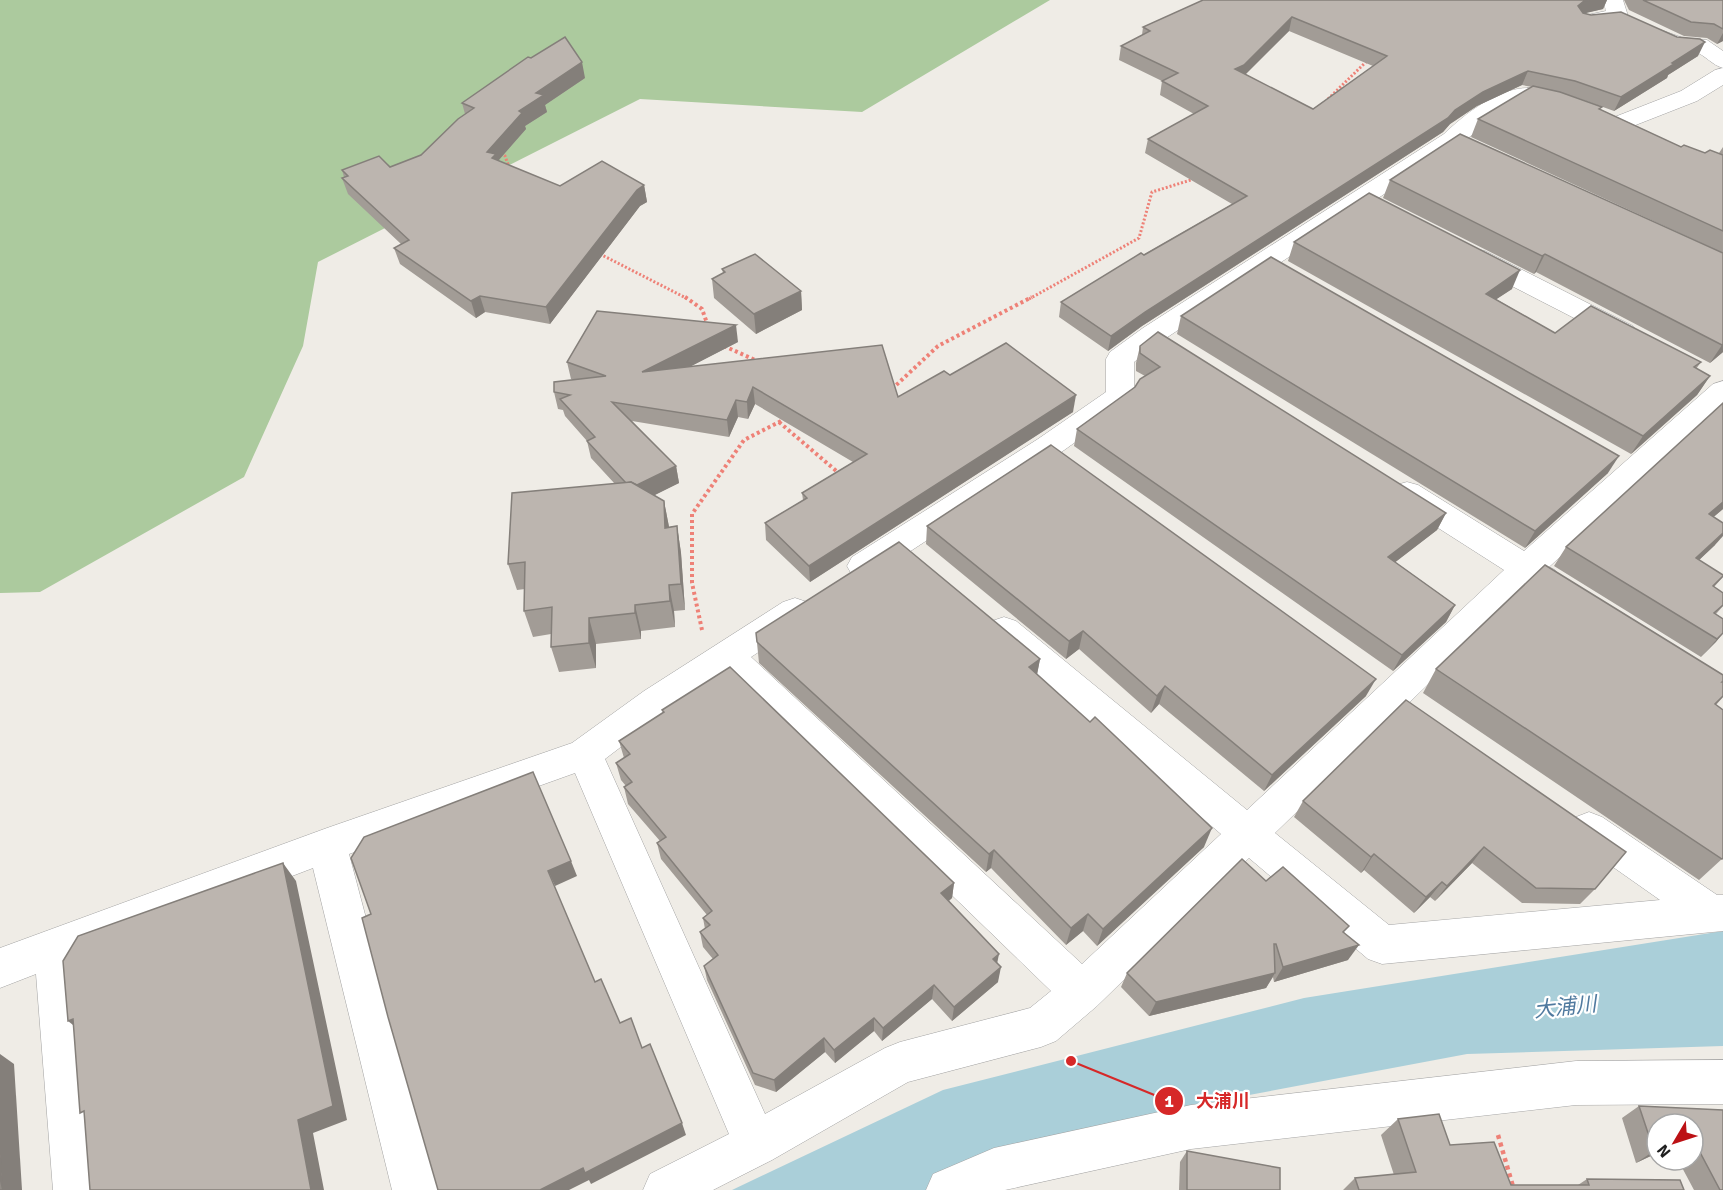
<svg xmlns="http://www.w3.org/2000/svg" width="1723" height="1190" font-family="Signika,'Noto Sans JP',sans-serif">
<style>
.forest{fill:#acca9e}
.water{fill:#aacfd9}
.lines{fill:none;stroke-linecap:round;stroke-linejoin:round}
.minor-casing{stroke:#a3a3a3;stroke-width:1}
.path-far2{stroke:#ee8177;stroke-width:3;stroke-dasharray:2 2;stroke-linecap:butt}
.path-far1{stroke:#ee8177;stroke-width:4;stroke-dasharray:3 3;stroke-linecap:butt}
.path{stroke:#ee8177;stroke-width:4.5;stroke-dasharray:4 4;stroke-linecap:butt}
.minor{fill:#fff;fill-rule:evenodd}
.wall{fill:#a29c96;fill-rule:evenodd}
.shaded-wall{fill:#847f7a}
.building{fill:#bcb5af;stroke:#847f7a;stroke-width:1.5;fill-rule:evenodd}
.labels{text-anchor:middle;dominant-baseline:central;stroke-width:4.5;stroke-linejoin:round;paint-order:stroke}
.near-water-label{font-size:21px;font-style:italic;fill:#507a9f;stroke:#fff}
.leader{fill:none;stroke:#d62828;stroke-width:2}
.callout-dot{fill:#d62828;stroke:#fff;stroke-width:2}
.mark-label{font-size:18px;text-anchor:middle;font-weight:bold;fill:#fff}
.callout-label{font-size:18px;text-anchor:middle;font-weight:bold;fill:#d62828;stroke:#fff;stroke-width:4.5;stroke-linejoin:round;paint-order:stroke}
</style>
<rect width="100%" height="100%" fill="#efece6"/>
<!-- forest -->
<path class="forest" d="M0 0H1050L862 112 640 99 318 262 303 346 244 477 40 592 0 593Z"/>
<!-- water -->
<path class="water" d="M1723 931V1046L1467 1054 1201 1104 931 1190H732L943 1090 1304 998Z"/>
<g class="lines">
<defs>
<g id="minor">
<path d="M1603 0H1623L1628 16 1625 20 1585 27 1578 25 1574 21 1578 17 1606 11Z"/>
<path d="M1661 30 1683 38 1707 40 1723 51V68C1712 65 1705 55 1694 51 1680 46 1661 52 1650 36L1653 31Z"/>
<path d="M1723 68V85L1697 101 1628 128 1620 130 1612 128 1608 123 1612 118 1681 91 1715 70Z"/>
<path d="M1528 88 1557 95 1560 100 1557 105 1549 107 1524 101 1493 119 1460 144 1163 340 1134 362V396L1130 403 1060 453 874 575 863 578 852 575 847 566 852 557 1038 439 1106 392V359L1110 352 1143 328 1444 134C1465 114 1498 88 1528 88Z"/>
<path d="M1476 249 1485 251 1633 326 1637 332 1633 338 1623 341 1613 338 1467 263 1463 257 1467 251Z"/>
<path d="M1723 381V407L1549 567 1555 570 1559 579 1555 588 1543 592 1529 586 1275 833 1389 925 1660 900 1576 841 1570 829 1576 817 1589 812 1602 817 1717 895H1723V931L1382 964 1368 959 1249 858 1097 1006 1056 1041 1041 1047 908 1082 772 1160 713 1190H643L650 1174 729 1134 575 773 349 854 438 1190H392L313 868 75 959 99 1190H53L36 974 0 988V948L327 828 572 743 644 691 783 602 795 598 807 602 812 611 807 620 751 657 1082 964 1221 834 992 639 987 630 992 621 1004 617 1016 621 1247 810 1504 570 1396 501 1392 493 1396 485 1407 482 1418 485 1524 551 1713 384ZM724 675 1051 991 1030 1008 900 1042 885 1048 765 1114 605 759 668 711Z"/>
<path d="M1723 1060V1104L1576 1105 1191 1149 1005 1190H926L933 1174 994 1148 1191 1105 1576 1061Z"/>
</g>
</defs>
<!-- minor casing -->
<use href="#minor" class="minor-casing"/>
<!-- path-far2 -->
<g class="path-far2">
<path d="M1328 99 1368 60"/>
<path d="M501 153 505 156 509 167"/>
<path d="M600 254 688 299"/>
<path d="M1029 299 1139 238 1152 192 1194 179"/>
</g>
<!-- path-far1 -->
<g class="path-far1">
<path d="M685 297 702 309 708 326"/>
<path d="M724 346 755 360"/>
<path d="M892 389 938 346 1032 297"/>
<path d="M779 422 841 475"/>
<path d="M702 630 692 583V514L744 440 785 419"/>
</g>
<!-- path -->
<path class="path" d="M1498 1135 1514 1190"/>
<!-- minor -->
<use href="#minor" class="minor"/>
</g>
<!-- wall -->
<g class="wall">
<path d="M1203 0H1607L1603 9 1584 13 1698 56 1668 75 1667 78 1614 111 1567 94 1602 107 1600 109 1681 147 1705 153H1719L1723 147V352L1710 363 1536 272 1534 274 1383 198 1390 180 1712 248 1471 137 1478 119 1532 87 1522 85 1477 106 1450 124 1443 132 1142 326 1108 351 1059 317 1061 302 1232 204 1145 153 1148 139 1194 114 1160 95 1162 81 1119 60 1121 46 1142 35 1143 27ZM1289 31 1373 66 1313 109 1245 74Z"/>
<path d="M1624 0H1723V41L1717 44 1707 38 1684 36 1629 10Z"/>
<path d="M585 78 545 105 547 112 525 126 526 129 498 161 560 186 644 185 647 202 640 206 550 324 485 312 476 318 400 264 394 248 401 244 348 194 342 178 344 177 342 170 390 167 421 155 465 114 462 103Z"/>
<path d="M1294 242 1512 289 1496 299 1555 333 1701 362 1696 369 1710 376 1697 395 1631 454 1288 261Z"/>
<path d="M722 269 801 291 802 310 756 334 714 298 712 279 723 273Z"/>
<path d="M1181 316 1608 473 1525 548 1177 334Z"/>
<path d="M738 342 689 367 898 397 950 375 1073 412 810 582 766 540 765 523 803 500 802 493 853 462 755 404 748 419 738 417 729 437 632 421 676 466 679 483 654 495 664 501 669 527 677 526 681 553 685 610 674 611 675 627 641 631V639L596 644V668L559 672 551 647V634L533 637 524 611 525 589 517 590 508 564 615 484 591 458 587 441 565 416 563 410 558 409 554 392 574 380 571 379 567 362Z"/>
<path d="M1140 346 1446 513 1437 530 1395 562 1455 605 1446 622 1393 671 1074 446 1077 429 1135 387 1145 376 1136 371V363Z"/>
<path d="M1723 403V509L1713 517 1715 545 1699 560 1723 577 1714 587 1723 593V606L1716 614 1723 619V633L1701 657 1554 566 1566 547Z"/>
<path d="M927 526 1366 696 1264 791 1159 704 1151 713 1079 649 1066 659 926 544Z"/>
<path d="M756 633 1040 659 1037 674 1204 847 1097 946 1083 931 1066 945 991 868 986 872 759 663Z"/>
<path d="M1436 669 1722 682 1723 697 1716 705 1723 858 1699 880 1423 693Z"/>
<path d="M1406 700 1595 889 1580 904 1522 903 1472 863 1435 901 1430 897 1414 913 1364 870 1361 873 1294 817 1303 801Z"/>
<path d="M662 710 954 883 952 898 949 901 997 963 998 982 952 1021 932 999 882 1041 874 1031 835 1063 825 1052 776 1092 755 1085 707 980 704 966 713 959 703 947 700 932 705 929 703 918 707 915 661 859 657 843 660 841 628 804 624 787 626 786 621 780 616 763 624 758 619 741 663 713Z"/>
<path d="M1266 881 1345 933 1348 960 1274 982 1273 977 1266 988 1149 1016 1121 987 1127 973Z"/>
<path d="M1639 1106 1723 1110V1190H1694L1678 1160H1693V1124H1657V1153L1636 1163 1622 1118Z"/>
<path d="M1398 1119 1450 1145 1511 1185H1578L1587 1179 1684 1190H1343L1355 1178 1394 1175 1381 1135Z"/>
<path d="M1187 1151 1280 1190H1179L1180 1162Z"/>
</g>
<!-- shaded-wall -->
<g class="shaded-wall">
<path d="M1589 0H1607L1603 9 1578 15V6L1584 1Z"/>
<path d="M1292 17 1289 31 1241 79 1235 69Z"/>
<path d="M1723 33V41L1717 44Z"/>
<path d="M1705 42 1698 56 1668 75 1667 78 1614 111 1621 97 1672 63Z"/>
<path d="M582 62 585 78 545 105 547 112 525 126 526 129 498 161 496 175 487 152 519 111 536 93Z"/>
<path d="M1528 71 1522 85 1477 106 1450 124 1443 132 1142 326 1108 351 1111 336 1145 312 1483 92Z"/>
<path d="M644 185 647 202 640 206 550 324 546 307 637 190Z"/>
<path d="M1545 254 1536 272 1534 274 1542 256Z"/>
<path d="M1520 270 1512 289 1477 312 1486 294Z"/>
<path d="M801 291 802 310 756 334 754 314Z"/>
<path d="M480 296 485 312 476 318 471 301Z"/>
<path d="M736 325 738 342 645 390 642 372Z"/>
<path d="M1723 344V352L1710 363 1722 345Z"/>
<path d="M1710 376 1697 395 1631 454 1643 436Z"/>
<path d="M753 387 755 404 748 419 747 402Z"/>
<path d="M1076 395 1073 412 810 582 809 566Z"/>
<path d="M736 400 738 417 729 437 727 420Z"/>
<path d="M1619 456 1608 473 1525 548 1535 531Z"/>
<path d="M676 466 679 483 635 505 631 488Z"/>
<path d="M664 501 669 527 665 528Z"/>
<path d="M1723 502V509L1695 533 1709 514Z"/>
<path d="M1446 513 1437 530 1380 574 1388 557Z"/>
<path d="M677 526 681 553 685 610 681 584Z"/>
<path d="M1723 533V536L1715 545 1682 576 1696 558Z"/>
<path d="M669 585 674 611 675 627 670 601Z"/>
<path d="M635 605 641 631V639L635 613Z"/>
<path d="M1455 605 1446 622 1393 671 1402 655Z"/>
<path d="M589 618 596 644V668L589 643Z"/>
<path d="M1083 631 1079 649 1066 659 1069 641Z"/>
<path d="M1723 633 1716 642 1701 657 1717 639Z"/>
<path d="M1040 659 1036 680 1029 667Z"/>
<path d="M1376 679 1366 696 1264 791 1272 775Z"/>
<path d="M1165 686 1159 704 1151 713 1157 696Z"/>
<path d="M1212 828 1204 847 1097 946 1103 929Z"/>
<path d="M1484 847 1472 863 1435 901 1447 886Z"/>
<path d="M994 850 991 868 986 872 989 854Z"/>
<path d="M1374 854 1364 870 1361 873 1371 857Z"/>
<path d="M571 861 577 876 555 886 548 871Z"/>
<path d="M283 863 296 881 347 1120 313 1133 324 1190H311L298 1120Z"/>
<path d="M1442 882 1430 897 1414 913 1426 897Z"/>
<path d="M954 883 952 898 939 908 941 893Z"/>
<path d="M1088 914 1083 931 1066 945 1071 928Z"/>
<path d="M1359 945 1348 960 1274 982 1283 967Z"/>
<path d="M999 954 996 969 993 959Z"/>
<path d="M1001 967 998 982 952 1021 954 1007Z"/>
<path d="M1275 973 1266 988 1149 1016 1156 1002Z"/>
<path d="M934 985 932 999 882 1041 883 1028Z"/>
<path d="M874 1018V1031L835 1063 834 1050Z"/>
<path d="M73 1019 88 1037 68 1021Z"/>
<path d="M824 1038 825 1052 776 1092 774 1080Z"/>
<path d="M0 1054 14 1064 22 1190H2L0 1154Z"/>
<path d="M682 1123 686 1135 591 1184 589 1180 569 1190H540L583 1168Z"/>
<path d="M1657 1150V1153L1636 1163 1654 1151Z"/>
</g>
<!-- building -->
<g class="building">
<path d="M1203 0H1589L1584 1 1578 6 1583 13 1591 15 1621 12 1677 37 1700 39 1705 42 1672 63 1674 64 1621 97 1575 81 1528 71 1483 92 1455 110 1448 118 1145 312 1111 336 1061 302 1141 253 1144 255 1247 196 1148 139 1208 106 1162 81 1178 73 1121 46 1150 31 1143 27ZM1292 17 1387 56 1313 109 1235 69 1244 65Z"/>
<path d="M1643 0H1723V29L1714 24 1691 22Z"/>
<path d="M565 37 582 62 536 93 544 95 519 111 522 113 487 152 496 154 492 158 560 186 602 161 644 185 637 190 546 307 480 296 471 301 394 248 409 240 342 178 348 176 342 170 379 156 390 167 421 155 458 119 474 108 462 103 528 57 531 58Z"/>
<path d="M1533 86 1560 92 1602 107 1599 109 1681 147 1684 145 1705 153 1710 150 1723 155V231L1478 119Z"/>
<path d="M1460 134 1723 253V344L1722 345 1545 254 1542 256 1390 180Z"/>
<path d="M1369 193 1520 270 1486 294 1555 333 1591 306 1701 362 1694 367 1710 376 1643 436 1294 242Z"/>
<path d="M755 254 801 291 754 314 712 279 725 272 722 269Z"/>
<path d="M1271 257 1619 456 1535 531 1181 316Z"/>
<path d="M597 311 736 325 642 372 882 345 898 397 944 371 950 375 1006 343 1076 395 809 566 765 523 807 498 802 493 867 454 753 387 747 402 736 400 727 420 612 402 676 466 637 485 631 482 626 483 587 441 595 437 560 399 570 395 554 392V382L606 376 567 362Z"/>
<path d="M1158 332 1446 513 1388 557 1455 605 1402 655 1077 429 1135 387 1140 379 1160 367 1140 353V346Z"/>
<path d="M1723 403V502L1709 514 1723 523V533L1696 558 1723 575V576L1713 586 1723 593V605L1714 613 1723 619V633L1717 639 1566 547Z"/>
<path d="M1051 445 1376 679 1272 775 1165 686 1157 696 1083 631 1069 641 927 526Z"/>
<path d="M631 482 664 501 665 528 677 526 681 584 669 585 670 601 635 605V613L589 618V643L551 647 552 607 524 611 525 562 508 564 512 493Z"/>
<path d="M899 542 1040 659 1029 667 1090 722 1095 717 1212 828 1103 929 1088 914 1071 928 994 850 989 854 757 642 756 633Z"/>
<path d="M1545 565 1723 675V681L1722 682H1723V696L1715 704 1723 710V858L1722 859 1436 669Z"/>
<path d="M730 667 954 883 941 893 999 954 993 959 1001 967 954 1007 934 985 883 1028 874 1018 834 1050 824 1038 774 1080 753 1073 704 966 718 955 700 932 710 925 703 918 712 911 657 843 666 837 624 787 632 782 616 763 630 754 619 741 664 712 662 710Z"/>
<path d="M1406 700 1626 852 1595 889 1536 888 1484 847 1447 886 1442 882 1426 897 1374 854 1371 857 1303 801Z"/>
<path d="M533 772 571 861 548 871 595 982 601 979 620 1023 631 1018 642 1048 650 1044 682 1123 585 1173 583 1168 540 1190H438L388 1017 362 918 371 914 351 858 364 837Z"/>
<path d="M1242 859 1266 881 1283 867 1349 926 1343 932 1359 945 1283 967 1276 944H1274L1275 973 1156 1002 1127 973Z"/>
<path d="M283 863 333 1106 298 1120 311 1190H90L84 1111 80 1113 73 1019 68 1021 63 961 78 936Z"/>
<path d="M1639 1106 1723 1110V1190H1720L1693 1139V1124H1657V1150L1654 1151Z"/>
<path d="M1439 1114 1450 1145 1494 1142 1511 1185H1589L1587 1179 1680 1180 1684 1190H1359L1355 1178 1416 1172 1398 1119Z"/>
<path d="M1187 1151 1280 1168V1190H1187Z"/>
<path d="M0 1154 2 1190H0Z"/>
</g>
<g class="labels">
<!-- near-water labels -->
<g class="near-water-label">
<text transform="translate(1565 1007) rotate(-6)">大浦川</text>
</g>
</g>
<!-- callouts -->
<path class="leader" d="M1071 1061L1169 1101"/>
<g class="callout-dot">
<circle cx="1071" cy="1061" r="6"/>
<circle cx="1169" cy="1101" r="15"/>
</g>
<g class="mark-label">
<text x="1169" y="1107">1</text>
</g>
<g class="callout-label">
<text x="1223" y="1107">大浦川</text>
</g>
<!-- north arrow -->
<g transform="translate(1675 1142) rotate(231)"><circle r="28" fill="#ffffff" stroke="#a5a5a5" stroke-width="1.5"/>
<path d="M0-4.5L10 22L0 15L-10 22Z" fill="#bc1115"/>
<text y="-9" font-size="16" font-weight="bold" text-anchor="middle" fill="#1f1f1f">N</text>
</g>
</svg>
